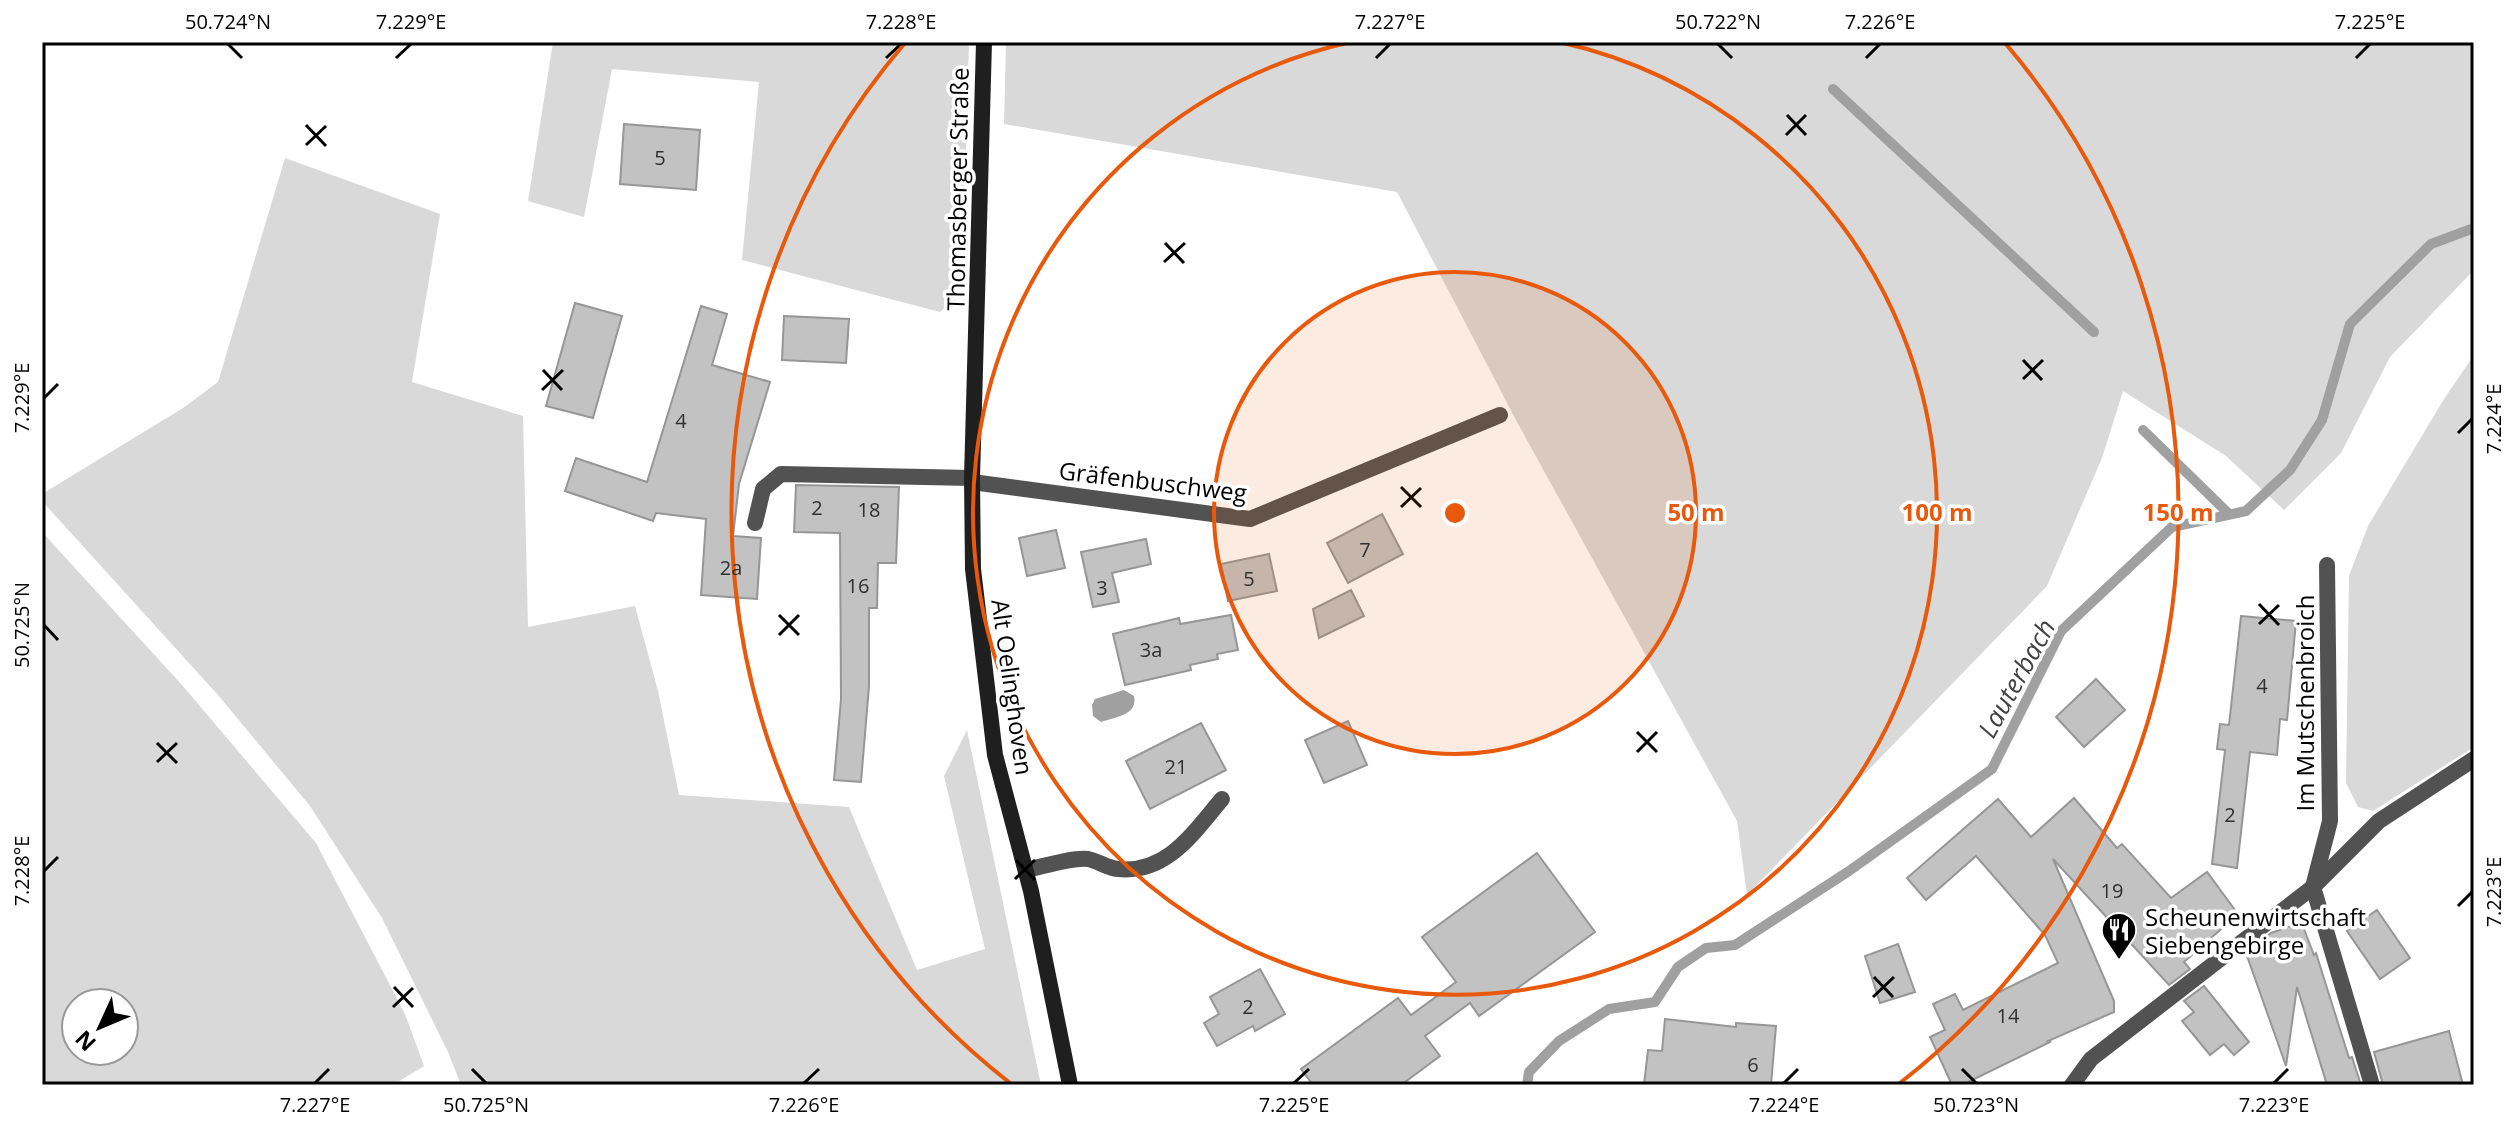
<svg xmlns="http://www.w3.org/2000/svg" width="2516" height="1127" font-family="'Open Sans',sans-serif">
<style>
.green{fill:#d9d9d9;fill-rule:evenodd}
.water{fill:#a0a0a0}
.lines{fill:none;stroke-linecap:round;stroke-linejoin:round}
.stream{stroke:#a0a0a0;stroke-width:10}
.building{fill:#c2c2c2;stroke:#969696;stroke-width:2}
.lane{stroke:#525252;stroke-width:16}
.street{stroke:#525252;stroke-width:16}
.secondary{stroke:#1f1f1f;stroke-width:16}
.ticks{fill:none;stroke:#000;stroke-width:3}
.ring{fill:none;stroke:#e8590c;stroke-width:4}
.labels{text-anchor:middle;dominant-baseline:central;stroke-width:7;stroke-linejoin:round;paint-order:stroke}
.number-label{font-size:20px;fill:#303030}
.street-label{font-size:24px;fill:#000;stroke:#fff}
.poi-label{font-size:24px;fill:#000;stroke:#fff;text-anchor:start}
.water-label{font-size:26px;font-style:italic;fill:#414141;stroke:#fff}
.centre{fill:#e8590c;stroke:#fff;stroke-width:4}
.ring-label{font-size:24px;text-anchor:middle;font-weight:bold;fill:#e8590c;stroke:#fff;stroke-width:7;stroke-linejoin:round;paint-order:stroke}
.neatline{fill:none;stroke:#000;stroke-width:3}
.ticks-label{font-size:20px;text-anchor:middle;fill:#000}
</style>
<rect width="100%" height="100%" fill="#fff"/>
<!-- green -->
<g class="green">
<path d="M553 42H969L962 294 940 312 742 260 759 82 612 69 584 217 528 201Z"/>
<path d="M1006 42H2474V270L2390 357 2341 453 2284 510 2226 456 2123 391 2102 458 2047 586 1747 895 1737 821 1517 422 1397 192 1004 124Z"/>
<path d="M285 158 440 214 412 382 523 416 528 627 635 606 658 691 679 795 849 807 917 970 985 949 944 776 967 730 1041 1085H461L448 1052 382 918 310 806 218 695 42 501V494L183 408 218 382Z"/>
<path d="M2474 355V747L2373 811 2358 807 2346 783 2349 576 2368 526 2444 399Z"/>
<path d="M42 532 182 685 316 843 405 1014 424 1066 393 1085H42ZM124 1003V1051H76V1003Z"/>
</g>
<!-- water -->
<path class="water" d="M1124 690 1134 696C1138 715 1116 717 1101 722L1093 716 1092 705 1095 699Z"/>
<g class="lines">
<!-- stream -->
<g class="stream">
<path d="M1833 89 2094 332"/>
<path d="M2143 430 2229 514"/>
<path d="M1527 1085 1529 1072 1559 1041 1609 1009 1655 1002 1678 967 1706 948 1735 945 1849 871 1992 769 2061 631 2172 527 2246 511 2290 470 2322 420 2350 324 2431 244 2474 228"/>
</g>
</g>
<!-- building -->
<g class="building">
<path d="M624 124 700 130 696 190 620 184Z"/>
<path d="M575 303 622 316 593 418 546 406Z"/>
<path d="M701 306 727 314 712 365 770 382 739 484 733 536 761 538 757 599 701 595 706 519 656 513 653 521 565 491 576 458 647 482Z"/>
<path d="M784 316 849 319 846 363 782 360Z"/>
<path d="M796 485 899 487 896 563H878L877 608H869V686L861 782 834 780 841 699 840 533 794 532Z"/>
<path d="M1382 514 1403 554 1348 583 1327 543Z"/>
<path d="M1056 530 1065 568 1027 576 1019 538Z"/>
<path d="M1146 539 1151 564 1112 573 1119 602 1093 607 1081 552Z"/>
<path d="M1269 554 1277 591 1228 601 1221 564Z"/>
<path d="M1351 590 1364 616 1319 638 1313 609Z"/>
<path d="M1231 615 1238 650 1217 654 1218 659 1190 665 1191 670 1125 685 1113 634 1179 618 1180 624Z"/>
<path d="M2241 616 2296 621 2287 720 2280 719 2277 755 2250 752 2237 868 2212 864 2225 750 2217 749 2220 724 2229 725Z"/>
<path d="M2096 679 2125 710 2084 747 2056 717Z"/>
<path d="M1348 721 1367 765 1324 783 1305 740Z"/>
<path d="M1201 723 1226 770 1150 809 1126 761Z"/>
<path d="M2074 798 2117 848 2122 844 2171 898 2207 872 2238 914 2184 962 2190 969 2169 985 2053 859 2114 1001V1012L2048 1041 2050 1042 1962 1085H1952L1930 1037 1945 1030 1933 1004 1955 994 1963 1010 2058 963 2045 935 1976 856 1926 900 1907 878 1998 799 2031 837Z"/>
<path d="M1537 853 1595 932 1479 1016 1470 1003 1425 1036 1440 1056 1401 1085H1313L1301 1069 1398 998 1411 1015 1456 982 1422 937Z"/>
<path d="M2377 910 2410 958 2380 979 2347 931Z"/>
<path d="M2305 921 2304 929 2314 955 2316 953 2349 1058 2352 1057 2361 1085H2327L2297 987 2286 1066 2246 953 2271 933Z"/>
<path d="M1898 944 1915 992 1880 1003 1865 956Z"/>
<path d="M1260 969 1285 1014 1255 1031 1253 1026 1217 1046 1204 1023 1219 1014 1210 997Z"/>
<path d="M2204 986 2249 1042 2234 1055 2224 1044 2210 1055 2182 1021 2194 1012 2184 1001Z"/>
<path d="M1665 1019 1736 1027V1023L1776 1026 1771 1085H1644L1648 1050 1662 1051Z"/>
<path d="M2449 1031 2463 1085H2383L2374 1052Z"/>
</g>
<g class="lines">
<!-- lane -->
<g class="lane">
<path d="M755 523 763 489 781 474 972 478"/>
<path d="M1026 870C1042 867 1072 857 1088 859 1098 861 1107 868 1118 869 1167 874 1193 833 1222 799"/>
</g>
<!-- street -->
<g class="street">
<path d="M972 482 1250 519 1500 415"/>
<path d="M2327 565 2330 821 2313 887 2372 1085"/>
<path d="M2072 1085 2091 1059 2313 887 2379 821 2474 759"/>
</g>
<!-- secondary -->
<path class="secondary" d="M984 42 972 478 973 569 995 755 1031 891 1070 1085"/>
</g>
<!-- ticks -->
<path class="ticks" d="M228 44 242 58M1718 44 1732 58M396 58 411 44M886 58 901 44M1376 58 1390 44M1866 58 1880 44M2356 58 2370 44M1787 115 1806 135M306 125 326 146M1786 135 1806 115M306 145 326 126M1165 243 1184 263M1164 262 1185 243M2023 360 2042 380M543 370 562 390M2023 379 2043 360M542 390 563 370M44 398 58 384M2458 433 2472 419M1401 487 1421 507M1401 507 1421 488M2259 604 2279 625M779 615 799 635M2259 624 2279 605M44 625 58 640M779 635 799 615M1637 732 1657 752M157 743 177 763M1637 752 1657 732M157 762 177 743M1016 860 1035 880M44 871 58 857M1015 879 1035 860M2458 906 2472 892M1874 977 1893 997M394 987 413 1007M1873 997 1894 977M393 1007 413 988M472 1069 486 1083M1962 1069 1976 1083M315 1083 329 1069M804 1083 819 1069M1294 1083 1309 1069M1784 1083 1798 1069M2274 1083 2288 1069"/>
<!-- distance rings -->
<circle cx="1455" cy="513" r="241" fill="#e8590c" fill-opacity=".12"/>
<g class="ring">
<circle cx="1455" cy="513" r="241"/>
<path d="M1559 42A482 482 0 1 1 1351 42"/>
<path d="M1010 1083A723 723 0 0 1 905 43M2005 43A723 723 0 0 1 1900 1083"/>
</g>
<!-- icons -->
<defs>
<symbol id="restaurant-pin" viewBox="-11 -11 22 30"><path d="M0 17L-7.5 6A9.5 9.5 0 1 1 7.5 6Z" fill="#000" stroke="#fff"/><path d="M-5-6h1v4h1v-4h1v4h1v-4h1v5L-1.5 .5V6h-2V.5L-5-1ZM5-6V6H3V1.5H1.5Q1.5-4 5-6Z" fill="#fff"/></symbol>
</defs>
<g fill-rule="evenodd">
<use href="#restaurant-pin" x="2099" y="910" width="40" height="54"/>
</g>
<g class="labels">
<!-- number labels -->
<g class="number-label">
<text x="660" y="157">5</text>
<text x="681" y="420">4</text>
<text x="817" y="507">2</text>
<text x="869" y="509">18</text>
<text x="1365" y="549">7</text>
<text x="731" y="567">2a</text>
<text x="1249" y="578">5</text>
<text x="858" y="585">16</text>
<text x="1102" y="587">3</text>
<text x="1151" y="649">3a</text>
<text x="2262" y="685">4</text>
<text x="1176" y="766">21</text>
<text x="2230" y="814">2</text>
<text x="2112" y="890">19</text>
<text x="1248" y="1006">2</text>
<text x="2008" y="1015">14</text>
<text x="1753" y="1064">6</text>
</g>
<!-- street labels -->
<g class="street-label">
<text transform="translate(957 189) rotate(-89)">Thomasberger Straße</text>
<text transform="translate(1153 481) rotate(7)">Gräfenbuschweg</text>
<text transform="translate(1013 687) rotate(82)">Alt Oelinghoven</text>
<text transform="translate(2304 703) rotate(-90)">Im Mutschenbroich</text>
</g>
<!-- poi labels -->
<g class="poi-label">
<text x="2145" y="916">Scheunenwirtschaft<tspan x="2145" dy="28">Siebengebirge</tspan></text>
</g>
<!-- water labels -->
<g class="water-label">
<text transform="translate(2016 678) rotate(-61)">Lauterbach</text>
</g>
</g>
<circle cx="1455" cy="513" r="12" class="centre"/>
<g class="ring-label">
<text x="1696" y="521">50 m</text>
<text x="1937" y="521">100 m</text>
<text x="2178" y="521">150 m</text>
</g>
<!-- border -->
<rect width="2516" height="1127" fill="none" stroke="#ffffff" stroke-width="88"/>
<!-- north arrow -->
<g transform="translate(100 1027) rotate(226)"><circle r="38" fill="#ffffff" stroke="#999999" stroke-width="2"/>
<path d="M0-6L14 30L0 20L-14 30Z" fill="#000000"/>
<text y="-12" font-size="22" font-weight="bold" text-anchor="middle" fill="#000000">N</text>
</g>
<rect x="44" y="44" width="2428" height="1039" class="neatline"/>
<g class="ticks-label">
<text x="228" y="29">50.724°N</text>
<text x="411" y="29">7.229°E</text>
<text x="901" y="29">7.228°E</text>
<text x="1390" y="29">7.227°E</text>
<text x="1718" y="29">50.722°N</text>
<text x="1880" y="29">7.226°E</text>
<text x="2370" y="29">7.225°E</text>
<text transform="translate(22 398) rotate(-90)" y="7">7.229°E</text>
<text transform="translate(2494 419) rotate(-90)" y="7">7.224°E</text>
<text transform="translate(22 625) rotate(-90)" y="7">50.725°N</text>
<text transform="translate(22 871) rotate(-90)" y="7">7.228°E</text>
<text transform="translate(2494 892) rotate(-90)" y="7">7.223°E</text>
<text x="315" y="1112">7.227°E</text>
<text x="486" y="1112">50.725°N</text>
<text x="804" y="1112">7.226°E</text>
<text x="1294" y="1112">7.225°E</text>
<text x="1784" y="1112">7.224°E</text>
<text x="1976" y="1112">50.723°N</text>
<text x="2274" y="1112">7.223°E</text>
</g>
</svg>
